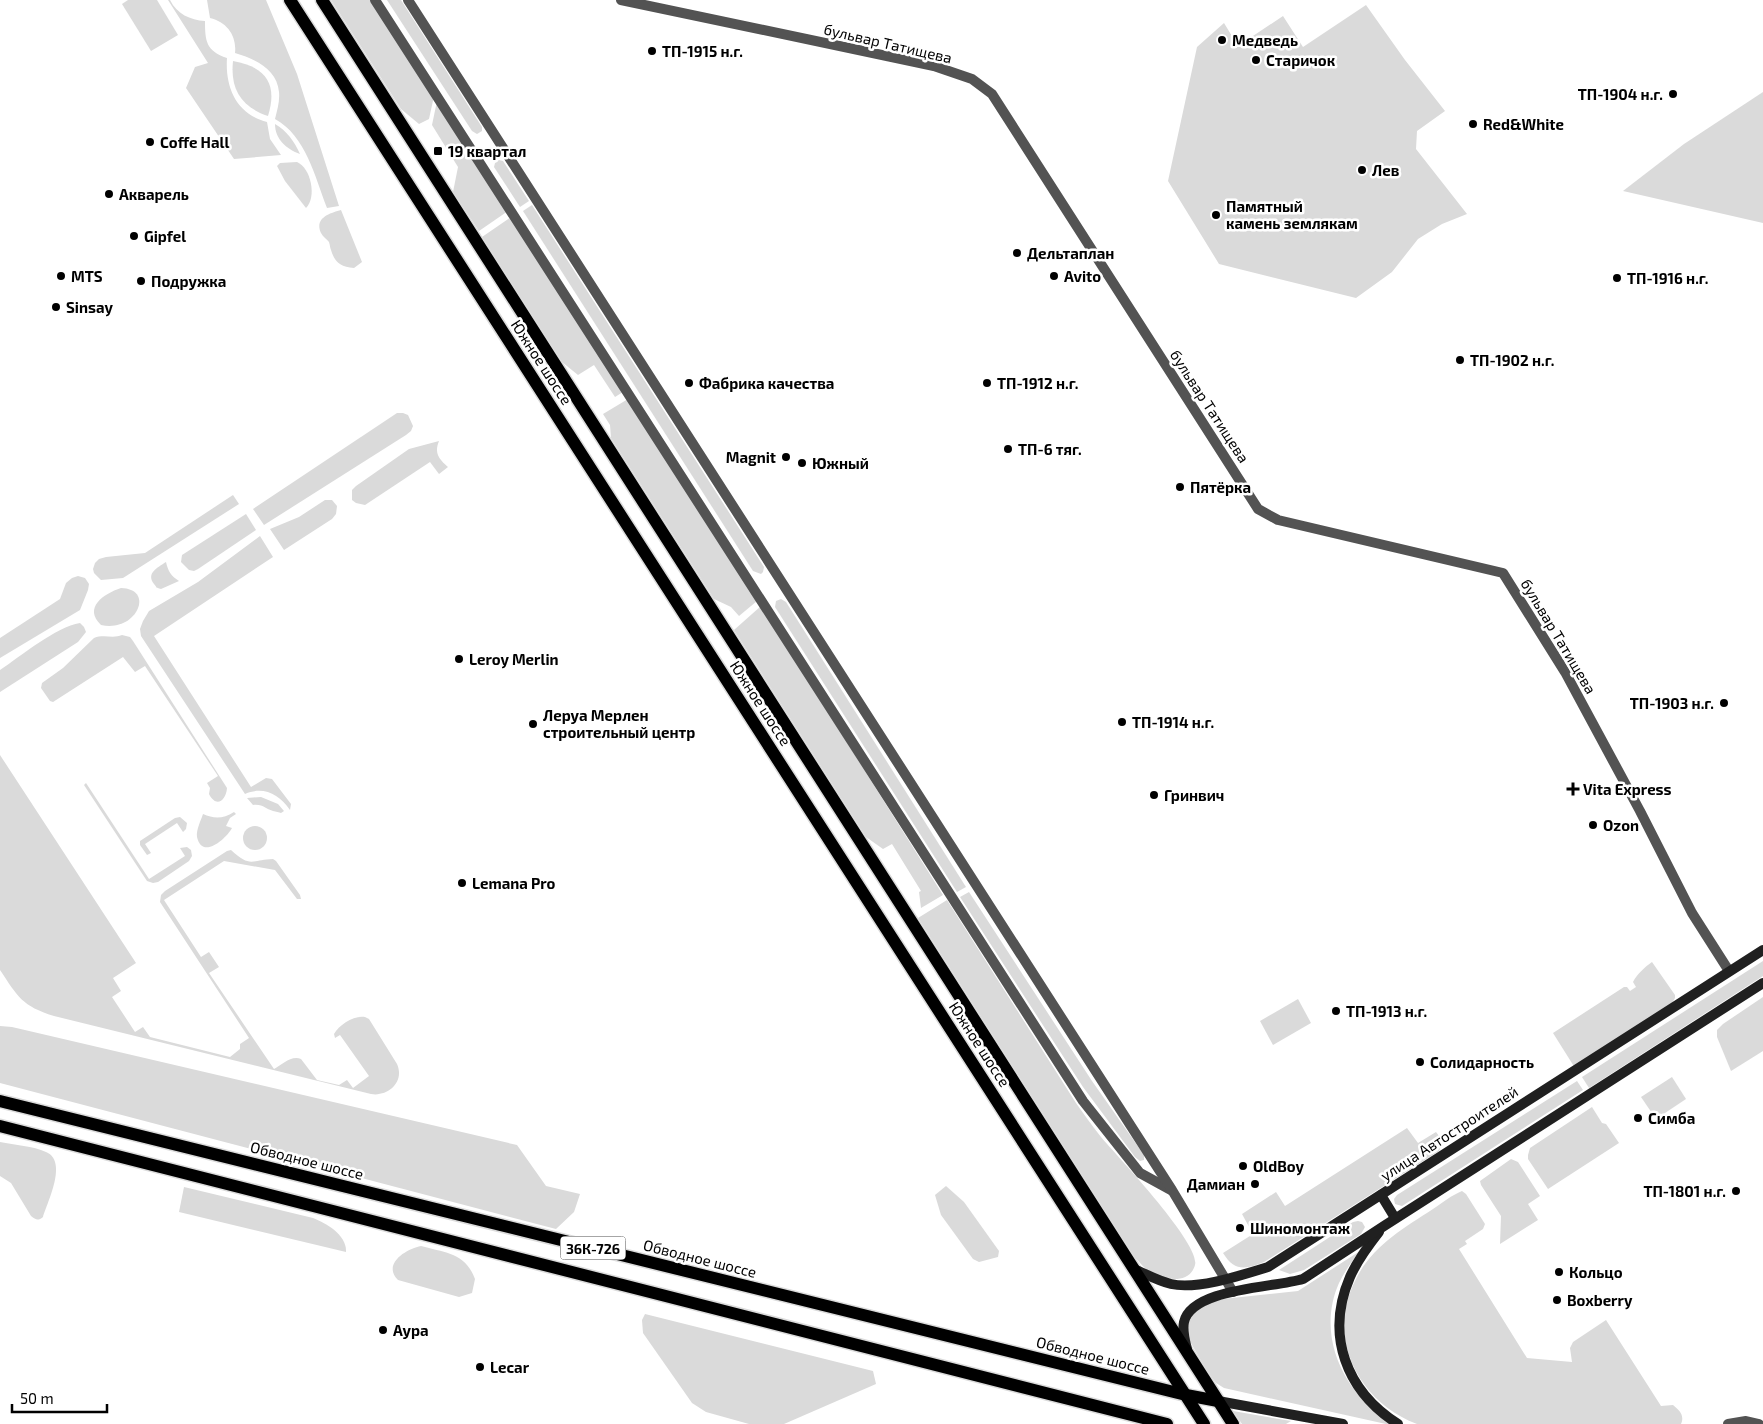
<svg xmlns="http://www.w3.org/2000/svg" width="1763" height="1424" font-family="'Exo 2',sans-serif">
<style>
.green{fill:#dadada}
.lines{fill:none;stroke-linecap:round;stroke-linejoin:round}
.primary-casing{stroke:#dbdbdb;stroke-width:15}
.street{stroke:#535353;stroke-width:10}
.secondary{stroke:#202020;stroke-width:10}
.primary{stroke:#000;stroke-width:12}
.poi-dot{fill:#000;stroke:#fff;stroke-width:2}
.labels{text-anchor:middle;dominant-baseline:central;stroke-width:5;stroke-linejoin:round;paint-order:stroke}
.shield{fill:#fff;stroke:#4c4c4c;stroke-width:1}
.shield-label{font-size:14px;font-weight:bold;fill:#000}
.poi-label{font-size:15px;font-weight:bold;fill:#000;stroke:#fff;text-anchor:start}
.street-label{font-size:15px;fill:#000;stroke:#fff}
</style>
<rect width="100%" height="100%" fill="#fff"/>
<!-- green -->
<g class="green">
<path d="M128 0H157L178 35 151 51 122 4Z"/>
<path d="M168 0H170C177 14 190 20 205 21 205 41 206 51 227 58 225 87 236 114 267 122L270 139 281 155 234 159 186 88 195 67 208 63Z"/>
<path d="M207 0H266L297 74 339 206 327 208C315 177 306 136 275 119 277 111 280 101 279 92 277 69 255 59 235 53 237 36 227 22 210 18Z"/>
<path d="M331 0H373L434 96 429 119 419 124 401 109Z"/>
<path d="M387 0H401L482 127V131L477 134 472 131Z"/>
<path d="M1366 5 1405 60 1445 111 1417 131 1416 149 1467 214 1442 224 1418 239 1392 272 1356 298 1219 264 1168 181 1197 47 1224 23 1238 46 1283 16 1303 47Z"/>
<path d="M233 61C266 67 278 84 268 116 241 107 230 89 233 61Z"/>
<path d="M1763 92V223L1623 191 1684 144Z"/>
<path d="M437 101 508 211 479 231 453 192 458 167 432 125Z"/>
<path d="M275 124C287 131 294 141 300 154 286 149 275 139 275 124Z"/>
<path d="M499 160 503 161 529 201 520 207 494 167 495 163Z"/>
<path d="M297 162C311 168 317 197 306 208L285 181 277 166 280 163Z"/>
<path d="M532 205 764 567 763 572 761 574 753 571 523 211Z"/>
<path d="M341 210 362 262 354 268C341 267 335 263 331 250 330 248 330 245 329 242 327 239 323 237 321 233 314 218 330 213 341 210Z"/>
<path d="M511 217 623 392 615 397 594 365 578 375 562 362 482 237Z"/>
<path d="M628 399 757 601 739 616 731 607 714 599 611 438 610 425 603 414Z"/>
<path d="M397 413H403L408 415 413 426 411 431 406 435 264 525 253 509Z"/>
<path d="M439 441C434 453 439 459 448 467L439 474 430 462 365 505 356 503 352 500V490L356 486 409 449Z"/>
<path d="M233 495 239 504 123 578 101 580 94 573 93 569 95 563 99 559 106 557 145 553Z"/>
<path d="M325 500H332L337 506 336 514 332 519 284 550 270 529 299 517Z"/>
<path d="M246 514 256 530 198 569 194 571 189 570 181 562 182 555Z"/>
<path d="M260 536 273 557 154 636 251 787 266 778 272 779 291 804 290 810C279 794 263 786 245 794L141 636 140 629 143 621 149 611 198 582Z"/>
<path d="M166 562C168 571 171 576 179 581L161 589C155 587 158 589 154 584 146 573 157 568 166 562Z"/>
<path d="M78 576 85 578 89 584 88 590 80 610 0 658V638L60 599 66 583 72 578Z"/>
<path d="M121 588C156 589 136 633 101 625 83 608 103 594 121 588Z"/>
<path d="M781 599 786 602 966 887 957 892 775 607 776 601Z"/>
<path d="M761 606 943 895 921 908 919 892 921 891 892 844 883 849 866 837 734 630Z"/>
<path d="M80 623 84 627 86 632 78 642 0 692V670C21 656 56 627 80 623Z"/>
<path d="M122 635 130 637 133 641 227 788C226 801 216 808 209 794L210 788 207 783 218 776 145 666 135 672 123 657 53 702 50 701 41 688 42 683 63 668 94 638C104 634 113 639 122 635Z"/>
<path d="M0 755 136 963 113 978 121 991 112 997 135 1032 143 1027 150 1037 230 1057 240 1049V1044L249 1038 160 902 161 895 165 891 227 851 231 850C251 868 250 860 273 859L276 861 300 895 301 899H297L275 870 224 861 164 900 201 957 209 952 219 967 209 973 274 1069C282 1065 291 1055 301 1059L317 1080 339 1085 347 1080 353 1088 369 1076 340 1035 335 1038 334 1034C339 1025 354 1015 365 1017L369 1019 397 1064C405 1082 388 1097 371 1094L54 1016C22 1006 18 997 0 970Z"/>
<path d="M86 783 149 879 185 856 180 848 187 847 191 850 192 856 189 861 158 882 153 883 147 881 84 785Z"/>
<path d="M261 797 278 804 284 811 281 813C279 812 276 812 273 811 265 809 264 804 253 805L247 798Z"/>
<path d="M234 812 236 814 230 818 226 826 232 828C226 839 202 860 197 837 196 830 201 820 203 814 214 819 223 819 234 812Z"/>
<path d="M180 817 187 823 186 829 183 832 177 823 145 844 151 853 147 855 140 845V841L175 818Z"/>
<circle cx="255" cy="838" r="12"/>
<path d="M969 892 1092 1081 1144 1155V1160L1140 1161 1135 1157 1083 1087 960 897Z"/>
<path d="M947 900 1076 1103C1084 1114 1092 1126 1101 1137 1117 1156 1201 1244 1195 1265 1189 1287 1158 1279 1146 1269 1142 1266 1139 1261 1135 1258L918 918Z"/>
<path d="M1763 961V976L1589 1088 1582 1077Z"/>
<path d="M1652 962 1675 995V998L1672 1003 1575 1068 1553 1033 1624 987H1627L1630 991 1636 987 1633 982C1637 974 1645 967 1652 962Z"/>
<path d="M1763 997V1051L1731 1071 1717 1037V1030L1723 1024Z"/>
<path d="M1298 999 1311 1023 1273 1045 1260 1021Z"/>
<path d="M0 1026 12 1027 517 1145 546 1186 580 1194 574 1212 556 1229 0 1083Z"/>
<path d="M1672 1077 1686 1099 1656 1119 1641 1097Z"/>
<path d="M1577 1081 1583 1090 1402 1206 1395 1204 1394 1199 1397 1195Z"/>
<path d="M1592 1107 1602 1123 1606 1124 1619 1143 1548 1189 1528 1159V1155L1530 1148Z"/>
<path d="M1407 1128 1418 1143 1436 1132C1441 1139 1444 1142 1439 1151L1264 1262C1245 1270 1234 1271 1223 1253L1253 1234 1242 1214 1276 1192 1285 1206Z"/>
<path d="M0 1142C15 1145 33 1146 46 1152 68 1161 48 1201 43 1217 38 1221 36 1220 31 1216L11 1183 0 1176Z"/>
<path d="M1511 1159 1518 1162 1540 1196 1528 1204 1538 1220 1500 1244 1501 1216 1481 1185 1480 1181Z"/>
<path d="M946 1186 964 1202 999 1251 998 1257 979 1262 973 1259 941 1215 935 1195Z"/>
<path d="M184 1187 313 1218C326 1223 347 1235 346 1252L179 1212Z"/>
<path d="M1462 1191 1466 1194 1485 1224 1483 1229 1465 1241 1467 1244 1459 1249 1527 1358 1572 1362 1570 1348 1573 1342 1606 1320 1661 1406 1673 1405C1679 1410 1685 1415 1681 1424H1417C1359 1402 1326 1339 1355 1281 1371 1247 1402 1229 1433 1209 1442 1203 1452 1195 1462 1191Z"/>
<path d="M1358 1221 1362 1222 1365 1227 1361 1234 1304 1270 1290 1274 1279 1270 1353 1222Z"/>
<path d="M421 1246C445 1253 465 1252 475 1279L472 1293 459 1297 398 1280C382 1264 406 1249 421 1246Z"/>
<path d="M1360 1251C1352 1261 1345 1271 1339 1283 1315 1337 1345 1396 1393 1424H1386L1224 1388 1216 1383 1207 1371 1188 1338V1324L1194 1313 1213 1300 1298 1291Z"/>
<path d="M645 1314 873 1371 876 1384 784 1424H749L706 1412 692 1403 643 1333 642 1320Z"/>
<path d="M1233 1411 1291 1421 1286 1424H1242Z"/>
</g>
<g class="lines">
<defs>
<g id="primary">
<path d="M290 0 1204 1424"/>
<path d="M322 0 1233 1424"/>
<path d="M0 1101 1186 1395 1218 1401"/>
<path d="M0 1126 1167 1424"/>
</g>
</defs>
<!-- primary casing -->
<use href="#primary" class="primary-casing"/>
<!-- street -->
<g class="street">
<path d="M375 0 1083 1101 1140 1173 1171 1190"/>
<path d="M408 0 1172 1190 1233 1292"/>
<path d="M621 0 934 66 972 79 992 94 1258 509 1278 520 1503 573 1565 672 1640 811 1692 913 1729 971"/>
<path d="M1728 1424 1746 1421 1759 1424"/>
</g>
<!-- secondary -->
<g class="secondary">
<path d="M1381 1195 1395 1218"/>
<path d="M1379 1232C1368 1246 1357 1261 1350 1277 1325 1335 1346 1391 1398 1424"/>
<path d="M1134 1269C1146 1274 1158 1281 1171 1284 1197 1290 1242 1275 1268 1267L1763 950"/>
<path d="M1187 1349C1185 1341 1182 1331 1184 1322 1192 1288 1273 1288 1303 1279L1384 1226 1763 983"/>
<path d="M1218 1401 1343 1424"/>
</g>
<!-- primary -->
<use href="#primary" class="primary"/>
</g>
<!-- markers -->
<g class="poi-dot">
<circle cx="1222" cy="40" r="5"/>
<circle cx="652" cy="51" r="5"/>
<circle cx="1256" cy="60" r="5"/>
<circle cx="1673" cy="94" r="5"/>
<circle cx="1473" cy="124" r="5"/>
<circle cx="150" cy="142" r="5"/>
<rect x="433" y="146" width="10" height="10" rx="2.5"/>
<circle cx="1362" cy="170" r="5"/>
<circle cx="109" cy="194" r="5"/>
<circle cx="1216" cy="215" r="5"/>
<circle cx="134" cy="236" r="5"/>
<circle cx="1017" cy="253" r="5"/>
<circle cx="61" cy="276" r="5"/>
<circle cx="1054" cy="276" r="5"/>
<circle cx="1617" cy="278" r="5"/>
<circle cx="141" cy="281" r="5"/>
<circle cx="56" cy="307" r="5"/>
<circle cx="1460" cy="360" r="5"/>
<circle cx="689" cy="383" r="5"/>
<circle cx="987" cy="383" r="5"/>
<circle cx="1008" cy="449" r="5"/>
<circle cx="786" cy="457" r="5"/>
<circle cx="802" cy="463" r="5"/>
<circle cx="1180" cy="487" r="5"/>
<circle cx="459" cy="659" r="5"/>
<circle cx="1724" cy="703" r="5"/>
<circle cx="1122" cy="722" r="5"/>
<circle cx="533" cy="724" r="5"/>
<path d="M1570.5 781.5h5v5h5v5h-5v5h-5v-5h-5v-5h5z"/>
<circle cx="1154" cy="795" r="5"/>
<circle cx="1593" cy="825" r="5"/>
<circle cx="462" cy="883" r="5"/>
<circle cx="1336" cy="1011" r="5"/>
<circle cx="1420" cy="1062" r="5"/>
<circle cx="1638" cy="1118" r="5"/>
<circle cx="1243" cy="1166" r="5"/>
<circle cx="1255" cy="1184" r="5"/>
<circle cx="1736" cy="1191" r="5"/>
<circle cx="1240" cy="1228" r="5"/>
<circle cx="1559" cy="1272" r="5"/>
<circle cx="1557" cy="1300" r="5"/>
<circle cx="383" cy="1330" r="5"/>
<circle cx="480" cy="1367" r="5"/>
</g>
<g class="labels">
<!-- shield labels -->
<rect class="shield" x="560.5" y="1236.5" width="65" height="23" rx="4"/>
<g class="shield-label">
<text x="593" y="1248">36К-726</text>
</g>
<!-- poi labels -->
<g class="poi-label">
<text x="1232" y="40">Медведь</text>
<text x="662" y="51">ТП-1915 н.г.</text>
<text x="1266" y="60">Старичок</text>
<text x="1663" y="94" text-anchor="end">ТП-1904 н.г.</text>
<text x="1483" y="124">Red&amp;White</text>
<text x="160" y="142">Coffe Hall</text>
<text x="448" y="151">19 квартал</text>
<text x="1372" y="170">Лев</text>
<text x="119" y="194">Акварель</text>
<text x="1226" y="206">Памятный<tspan x="1226" dy="17">камень землякам</tspan></text>
<text x="144" y="236">Gipfel</text>
<text x="1027" y="253">Дельтаплан</text>
<text x="71" y="276">MTS</text>
<text x="1064" y="276">Avito</text>
<text x="1627" y="278">ТП-1916 н.г.</text>
<text x="151" y="281">Подружка</text>
<text x="66" y="307">Sinsay</text>
<text x="1470" y="360">ТП-1902 н.г.</text>
<text x="699" y="383">Фабрика качества</text>
<text x="997" y="383">ТП-1912 н.г.</text>
<text x="1018" y="449">ТП-6 тяг.</text>
<text x="776" y="457" text-anchor="end">Magnit</text>
<text x="812" y="463">Южный</text>
<text x="1190" y="487">Пятёрка</text>
<text x="469" y="659">Leroy Merlin</text>
<text x="1714" y="703" text-anchor="end">ТП-1903 н.г.</text>
<text x="543" y="715">Леруа Мерлен<tspan x="543" dy="17">строительный центр</tspan></text>
<text x="1132" y="722">ТП-1914 н.г.</text>
<text x="1583" y="789">Vita Express</text>
<text x="1164" y="795">Гринвич</text>
<text x="1603" y="825">Ozon</text>
<text x="472" y="883">Lemana Pro</text>
<text x="1346" y="1011">ТП-1913 н.г.</text>
<text x="1430" y="1062">Солидарность</text>
<text x="1648" y="1118">Симба</text>
<text x="1253" y="1166">OldBoy</text>
<text x="1245" y="1184" text-anchor="end">Дамиан</text>
<text x="1726" y="1191" text-anchor="end">ТП-1801 н.г.</text>
<text x="1250" y="1228">Шиномонтаж</text>
<text x="1569" y="1272">Кольцо</text>
<text x="1567" y="1300">Boxberry</text>
<text x="393" y="1330">Аура</text>
<text x="490" y="1367">Lecar</text>
</g>
<!-- street labels -->
<g class="street-label">
<text transform="translate(888 43) rotate(13)">бульвар Татищева</text>
<text transform="translate(542 362) rotate(57)">Южное шоссе</text>
<text transform="translate(1210 406) rotate(57)">бульвар Татищева</text>
<text transform="translate(1559 636) rotate(59)">бульвар Татищева</text>
<text transform="translate(761 703) rotate(57)">Южное шоссе</text>
<text transform="translate(980 1044) rotate(57)">Южное шоссе</text>
<text transform="translate(1449 1133) rotate(-33)">улица Автостроителей</text>
<text transform="translate(307 1160) rotate(14)">Обводное шоссе</text>
<text transform="translate(700 1258) rotate(14)">Обводное шоссе</text>
<text transform="translate(1093 1355) rotate(14)">Обводное шоссе</text>
</g>
</g>
<!-- scale -->
<path d="M12 1404v8h95v-8" fill="none" stroke="#000000" stroke-width="2.5"/>
<text x="20" y="1404" font-size="15" fill="#000000" stroke="#ffffff" stroke-width="4" paint-order="stroke">50 m</text>
</svg>
